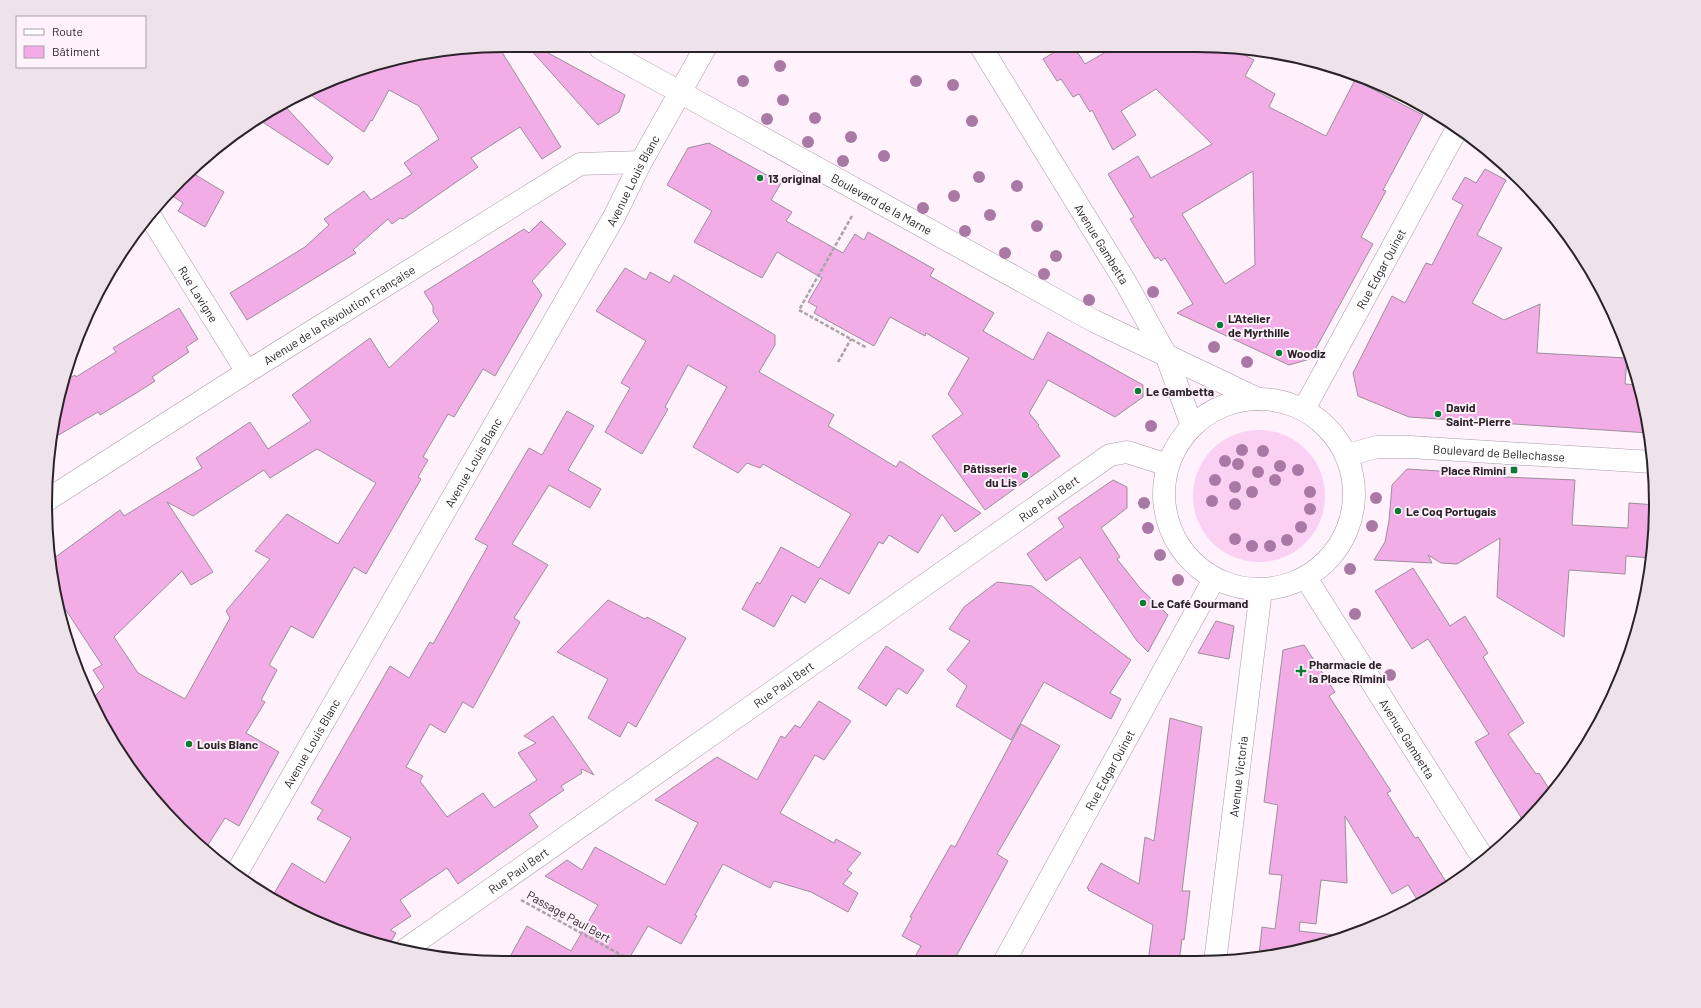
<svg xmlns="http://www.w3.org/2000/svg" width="1701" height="1008" font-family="Barlow,sans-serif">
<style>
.green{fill:#fbd1f3}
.building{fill:#f2ade7;stroke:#9d8e9a;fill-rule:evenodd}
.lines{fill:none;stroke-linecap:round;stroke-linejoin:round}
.minor-casing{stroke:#a89aa6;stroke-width:23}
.tertiary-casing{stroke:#a89aa6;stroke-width:23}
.secondary-casing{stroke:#a89aa6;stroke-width:23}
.path{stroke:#aca2aa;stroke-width:2.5;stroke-dasharray:4 2;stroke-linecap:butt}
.minor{stroke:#fff;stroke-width:22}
.tertiary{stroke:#fff;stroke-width:22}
.secondary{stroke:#fff;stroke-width:22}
.tree{fill:#aa78a5}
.poi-dot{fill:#0a7c32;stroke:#fff2fc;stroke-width:1.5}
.labels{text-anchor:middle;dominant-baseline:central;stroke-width:4;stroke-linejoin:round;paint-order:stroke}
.poi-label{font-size:12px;font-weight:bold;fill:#2a2429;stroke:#fff2fc;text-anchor:start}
.street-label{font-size:12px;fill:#2a2429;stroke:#fff2fc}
.rim{fill:none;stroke:#2a2429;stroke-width:2}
</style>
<rect width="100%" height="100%" fill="#fff2fc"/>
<!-- green -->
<circle class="green" cx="1259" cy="496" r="66"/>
<!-- building -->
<g class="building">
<path d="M1116 46H1227L1254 60 1245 76 1275 94 1269 107 1326 136 1355 80 1423 115 1383 190 1386 191 1361 237 1373 244 1310 359 1289 365 1177 313 1193 304 1165 258 1161 261 1158 257 1155 259 1130 219 1134 217 1108 174 1138 156 1151 178 1212 144 1156 89 1121 111 1136 135 1113 150 1092 110 1090 112 1079 94 1073 97 1061 79 1057 81 1043 59 1063 47H1074L1085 64ZM1253 171 1255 265 1225 284 1182 214Z"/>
<path d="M444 49H500L561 147 542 159 520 127 471 158 478 167 403 219 400 218 392 224 388 219 353 250 356 253 247 320 230 293 305 247 329 225 324 219 364 191 371 200 412 174 404 163 439 139 419 106 389 90 372 121 371 120 364 132 305 91 357 69Z"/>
<path d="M530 49H541L625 95 619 112 598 125Z"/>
<path d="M283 104 333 158 328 165 258 119Z"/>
<path d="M709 143 781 183 771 200 792 212 786 221 843 253 855 234 864 240 868 232 934 269 930 276 994 313 983 331 1033 360 1048 332 1143 385V397L1115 417 1048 380 1029 413 1039 425 1038 426 1060 456 985 510 932 436 963 414 948 394 969 358 926 333 925 336 890 317 874 346 814 313 817 307 808 302 822 278 777 252 762 278 694 242 712 211 667 185 688 148Z"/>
<path d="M1485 169 1506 180 1477 235 1502 248 1472 303 1504 320 1540 304 1537 353 1627 358 1625 384 1638 385 1647 414 1649 433 1409 417 1358 396 1353 373 1392 296 1405 303 1426 263 1432 265 1463 205 1452 199 1465 177 1476 183Z"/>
<path d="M189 171 224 192 205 227 178 211 183 203 168 193 179 180Z"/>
<path d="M541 221 566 244 532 281 542 295 495 376 483 369 454 417 448 414 423 457 428 460 418 477 421 479 366 574 354 567 313 638 291 626 269 665 277 670 261 700 265 702 246 733 279 752 239 826 225 818 206 848 159 806 107 734 90 701 104 687 93 670 102 665 54 592 50 561 120 510 124 516 202 468 196 458 250 422 268 449 311 421 292 395 370 338 389 368 439 321 433 312V306L424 292 524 229 529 233ZM317 449 376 483 338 544 287 514 255 551 270 559 226 611 230 618 185 699 138 673 114 637 182 571 191 585 213 572 167 502 193 516 264 470 270 478Z"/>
<path d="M625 268 646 280 650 272 670 283 674 275 775 335V345L759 372 834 415 828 426 896 467 900 461 981 513 955 532 942 514 918 553 889 535 883 544 879 542 849 594 820 578 805 603 792 595 774 627 742 609 757 582 760 584 781 547 819 568 851 514 763 464 760 468 747 463 738 473 693 447 727 387 688 365 665 407 668 409 642 454 605 432 630 388 621 383 646 341 596 311Z"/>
<path d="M179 308 198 339 186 347 189 352 152 377 155 381 138 392 100 415 98 412 50 440 62 382 75 375 76 377 116 352 113 348Z"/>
<path d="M567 411 594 426 568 470 601 489 590 508 549 485 512 544 548 565 514 618 520 622 473 708 463 702 445 733 430 724 406 767 423 776 420 781 447 817 483 793 494 808 537 780 518 753 536 743 524 736 553 716 594 775 582 769 581 770 582 773 561 786 564 790 529 814 538 827 458 884 447 868 400 900 411 916 390 930 396 933 389 945 356 939 272 897 292 863 325 883 351 838 317 819 323 810 311 803 390 666 409 678 430 642 433 644 488 546 475 539 529 448 542 455Z"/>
<path d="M1407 469 1504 475V477L1575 480 1572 525 1628 528 1629 503 1656 505 1651 558 1626 556 1625 574 1569 570 1564 637 1497 597 1500 538 1457 564 1441 563 1428 555 1432 563 1374 560 1385 542 1389 521 1392 485Z"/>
<path d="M1113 480 1127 487V508L1101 528 1120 557 1117 559 1140 588 1168 615 1148 652 1137 641 1080 557 1046 581 1027 554 1064 527 1058 518Z"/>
<path d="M1413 568 1450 626 1465 616 1488 653 1483 657 1524 723 1508 734 1536 774 1539 773 1551 792 1525 824 1475 742 1489 734 1428 639 1412 649 1375 591Z"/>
<path d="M997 582 1032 586 1131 660 1110 693 1121 699 1111 719 1044 682 1011 740 956 706 967 686 947 670 970 641 949 629 964 607Z"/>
<path d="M608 600 645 619 647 617 686 638 636 727 628 722 620 737 588 718 608 679 557 652Z"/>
<path d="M1216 621 1234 626 1229 659 1198 653Z"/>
<path d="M1304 645 1335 692 1329 696 1391 791 1387 793 1415 838 1418 837 1448 885 1427 901 1420 904 1408 885 1392 894 1345 816 1347 883 1321 880 1316 924 1300 922 1299 931 1335 935 1336 940 1259 956 1262 927 1275 929 1282 875 1269 874 1278 805 1264 802 1283 650Z"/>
<path d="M886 646 924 670 907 694 898 688 886 706 858 688Z"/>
<path d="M819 701 851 721 824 760 815 755 780 813 834 843 836 839 861 853 847 870 852 873 843 884 858 893 848 912 811 892 774 881 770 888 723 864 695 915 697 916 681 944 648 926 627 962H507L527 926 571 951 598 905 545 876 567 860 582 870 595 847 665 885 698 823 655 800 717 757 757 780 781 736 785 738 795 725 800 728Z"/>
<path d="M1170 718 1202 727 1182 891H1190L1184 940 1182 939 1179 962H1148L1153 925 1088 890 1089 889 1087 888 1101 863 1139 884 1145 837 1154 841Z"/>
<path d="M1021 724 1060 746 997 854 1008 861 953 962H912L921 946 902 936 912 918 910 917 951 845 955 847Z"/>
</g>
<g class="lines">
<defs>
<g id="minor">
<path id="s1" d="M150 216 247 372"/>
<path id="s2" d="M1304 409 1458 127"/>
<path id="s3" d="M47 500 247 372 580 164 641 162"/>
<path id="s4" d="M406 949 1110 455 1127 452 1168 465"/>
<path id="s5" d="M1004 962 1214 579"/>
<path id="s6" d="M1215 962 1261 590"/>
</g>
<g id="tertiary">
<path id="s7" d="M981 47 1126 283 1166 355 1192 426"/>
<path id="s8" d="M600 48 1094 321 1258 399"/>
<circle cx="1259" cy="494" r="95"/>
<path id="s9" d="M1347 455 1377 447H1410L1652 462"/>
<path id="s10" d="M1306 578 1483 858"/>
</g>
<g id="secondary">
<path id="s11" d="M236 874 614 217 641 162 705 48"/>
</g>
</defs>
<!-- minor casing -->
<use href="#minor" class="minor-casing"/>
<!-- tertiary casing -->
<use href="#tertiary" class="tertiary-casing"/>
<!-- secondary casing -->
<use href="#secondary" class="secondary-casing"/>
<!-- path -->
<g class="path">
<path d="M852 216 799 310 867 348"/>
<path d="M838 362 851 339"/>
<path d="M521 900 634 962"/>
</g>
<!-- minor -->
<use href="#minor" class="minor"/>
<!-- tertiary -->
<use href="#tertiary" class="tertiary"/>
<!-- secondary -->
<use href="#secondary" class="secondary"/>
</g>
<!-- trees -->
<g class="tree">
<circle cx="780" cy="66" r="6"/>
<circle cx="743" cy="81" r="6"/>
<circle cx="916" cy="81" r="6"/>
<circle cx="953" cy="85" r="6"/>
<circle cx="783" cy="100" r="6"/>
<circle cx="815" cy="118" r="6"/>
<circle cx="767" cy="119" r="6"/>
<circle cx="972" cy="121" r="6"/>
<circle cx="851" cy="137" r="6"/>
<circle cx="808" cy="142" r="6"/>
<circle cx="884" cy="156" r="6"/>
<circle cx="843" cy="161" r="6"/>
<circle cx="979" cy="177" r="6"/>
<circle cx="1017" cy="186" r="6"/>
<circle cx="954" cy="196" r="6"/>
<circle cx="923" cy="208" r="6"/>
<circle cx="990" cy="215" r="6"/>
<circle cx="1037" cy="226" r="6"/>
<circle cx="965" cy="231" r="6"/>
<circle cx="1005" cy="253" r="6"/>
<circle cx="1056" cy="256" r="6"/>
<circle cx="1044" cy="274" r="6"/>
<circle cx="1153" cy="292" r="6"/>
<circle cx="1089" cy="300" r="6"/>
<circle cx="1214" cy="347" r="6"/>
<circle cx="1247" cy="362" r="6"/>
<circle cx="1151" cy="426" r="6"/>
<circle cx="1242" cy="450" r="6"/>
<circle cx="1263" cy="451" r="6"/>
<circle cx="1225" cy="461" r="6"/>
<circle cx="1238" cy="464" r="6"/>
<circle cx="1280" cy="466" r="6"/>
<circle cx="1298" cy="470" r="6"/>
<circle cx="1258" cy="472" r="6"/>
<circle cx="1215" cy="480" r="6"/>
<circle cx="1275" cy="480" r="6"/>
<circle cx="1235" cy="487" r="6"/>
<circle cx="1252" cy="492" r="6"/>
<circle cx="1310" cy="492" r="6"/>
<circle cx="1376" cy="498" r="6"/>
<circle cx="1212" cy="501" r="6"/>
<circle cx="1144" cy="503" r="6"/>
<circle cx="1235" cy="504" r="6"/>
<circle cx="1310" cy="509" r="6"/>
<circle cx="1372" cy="526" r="6"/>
<circle cx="1301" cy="527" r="6"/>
<circle cx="1148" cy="528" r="6"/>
<circle cx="1235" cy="539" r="6"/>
<circle cx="1287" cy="540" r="6"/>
<circle cx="1252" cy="546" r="6"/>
<circle cx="1270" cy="546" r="6"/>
<circle cx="1160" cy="555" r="6"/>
<circle cx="1350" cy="569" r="6"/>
<circle cx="1178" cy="580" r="6"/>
<circle cx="1355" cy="614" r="6"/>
<circle cx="1390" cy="675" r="6"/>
</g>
<!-- markers -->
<g class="poi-dot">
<circle cx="760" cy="178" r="4"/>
<circle cx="1220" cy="325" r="4"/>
<circle cx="1279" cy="353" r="4"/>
<circle cx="1138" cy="391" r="4"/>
<circle cx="1438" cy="414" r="4"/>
<rect x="1510" y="466" width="8" height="8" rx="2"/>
<circle cx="1025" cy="475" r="4"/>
<circle cx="1398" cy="511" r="4"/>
<circle cx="1143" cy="603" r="4"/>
<path d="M1299 665h4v4h4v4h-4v4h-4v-4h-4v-4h4z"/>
<circle cx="189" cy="744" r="4"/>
</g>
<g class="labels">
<!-- poi labels -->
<g class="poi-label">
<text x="768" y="178">13 original</text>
<text x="1228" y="318">L'Atelier<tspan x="1228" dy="14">de Myrthille</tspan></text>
<text x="1287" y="353">Woodiz</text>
<text x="1146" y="391">Le Gambetta</text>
<text x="1446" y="407">David<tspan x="1446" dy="14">Saint-Pierre</tspan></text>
<text x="1017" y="468" text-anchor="end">Pâtisserie<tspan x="1017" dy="14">du Lis</tspan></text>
<text x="1506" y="470" text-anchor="end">Place Rimini</text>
<text x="1406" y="511">Le Coq Portugais</text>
<text x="1151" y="603">Le Café Gourmand</text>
<text x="1309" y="664">Pharmacie de<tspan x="1309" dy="14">la Place Rimini</tspan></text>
<text x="197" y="744">Louis Blanc</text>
</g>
<!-- street labels -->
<g class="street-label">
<text stroke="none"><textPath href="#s11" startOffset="799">Avenue Louis Blanc</textPath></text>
<text stroke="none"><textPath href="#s8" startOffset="322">Boulevard de la Marne</textPath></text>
<text stroke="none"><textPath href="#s7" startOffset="231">Avenue Gambetta</textPath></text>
<text stroke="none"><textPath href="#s2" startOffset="160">Rue Edgar Quinet</textPath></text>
<text stroke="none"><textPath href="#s1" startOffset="92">Rue Lavigne</textPath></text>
<text stroke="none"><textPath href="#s3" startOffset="346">Avenue de la Révolution Française</textPath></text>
<text stroke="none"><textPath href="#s9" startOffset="153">Boulevard de Bellechasse</textPath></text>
<text stroke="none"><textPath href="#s11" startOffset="475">Avenue Louis Blanc</textPath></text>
<text stroke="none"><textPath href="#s4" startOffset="785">Rue Paul Bert</textPath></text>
<text stroke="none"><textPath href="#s4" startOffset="461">Rue Paul Bert</textPath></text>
<text stroke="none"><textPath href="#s10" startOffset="190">Avenue Gambetta</textPath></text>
<text stroke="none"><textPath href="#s11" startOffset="151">Avenue Louis Blanc</textPath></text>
<text stroke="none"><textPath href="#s5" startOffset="219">Rue Edgar Quinet</textPath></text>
<text stroke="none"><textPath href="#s6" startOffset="187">Avenue Victoria</textPath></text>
<text stroke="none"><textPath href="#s4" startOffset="137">Rue Paul Bert</textPath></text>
<text transform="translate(569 916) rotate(29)">Passage Paul Bert</text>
</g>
</g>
<!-- crop -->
<path d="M0 0H1701V1008H0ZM504 52H1197A452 452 0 0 1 1649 504V504A452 452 0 0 1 1197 956H504A452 452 0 0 1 52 504V504A452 452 0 0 1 504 52Z" fill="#eee2eb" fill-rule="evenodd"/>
<path class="rim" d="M504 52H1197A452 452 0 0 1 1649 504V504A452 452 0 0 1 1197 956H504A452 452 0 0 1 52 504V504A452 452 0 0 1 504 52Z"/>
<!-- legend -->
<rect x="16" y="16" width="130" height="52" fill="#fff2fc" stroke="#aaa0a8"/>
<rect x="24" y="29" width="20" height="6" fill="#ffffff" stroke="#aaa0a8"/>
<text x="52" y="36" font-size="12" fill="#2a2429">Route</text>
<rect x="24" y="46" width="20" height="12" fill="#f2ade7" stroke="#aaa0a8"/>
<text x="52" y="56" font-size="12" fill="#2a2429">Bâtiment</text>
</svg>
